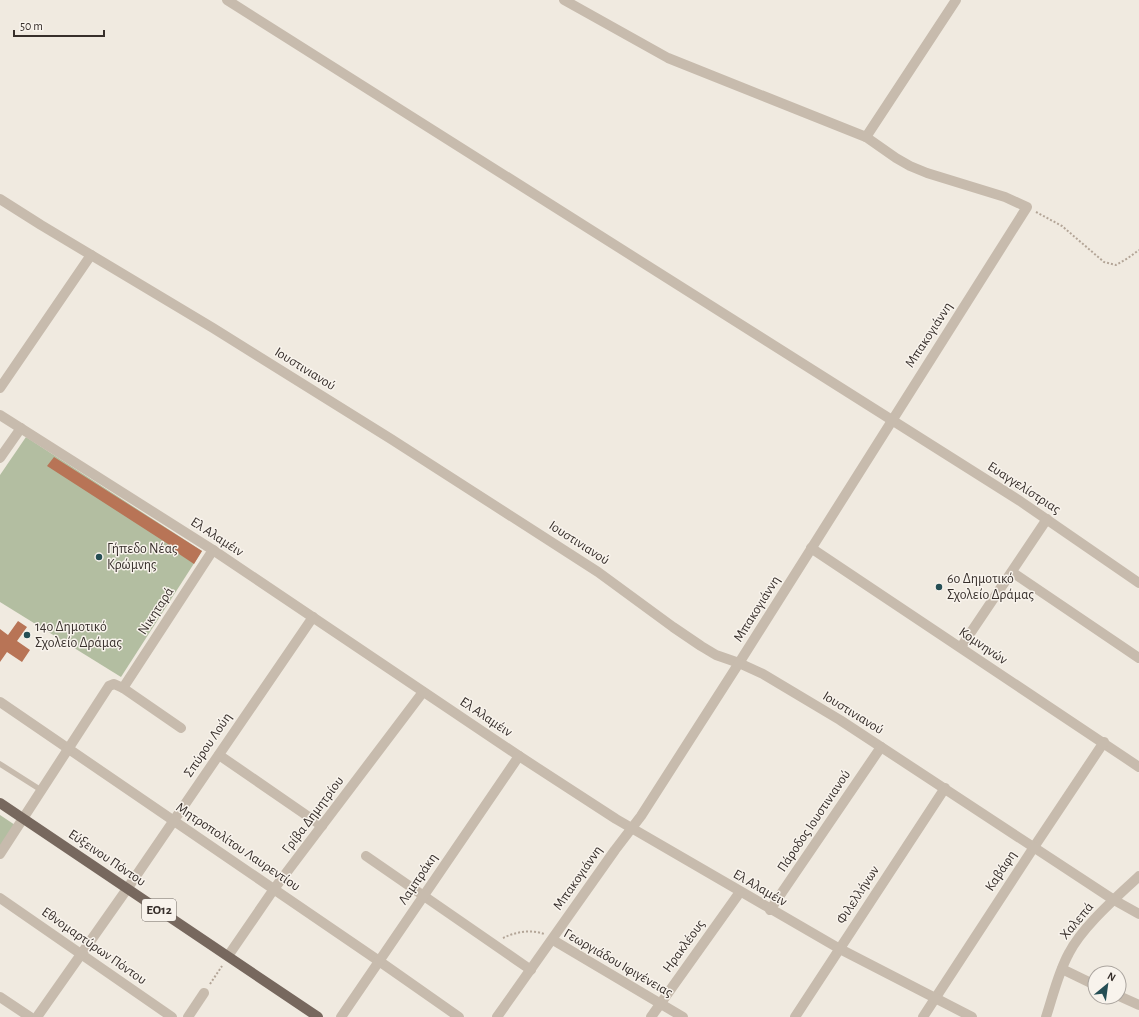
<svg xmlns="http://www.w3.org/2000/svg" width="1139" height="1017" font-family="'Alegreya Sans',sans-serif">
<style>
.green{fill:#b3bea1}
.building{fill:#b87456}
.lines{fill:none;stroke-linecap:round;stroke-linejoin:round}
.path{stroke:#b3a597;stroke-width:2;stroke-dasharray:2 2;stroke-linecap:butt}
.service{stroke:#c7bbad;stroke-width:5.5}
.minor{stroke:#c7bbad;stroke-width:10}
.tertiary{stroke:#c7bbad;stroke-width:10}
.primary{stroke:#77685e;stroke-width:10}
.poi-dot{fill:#254e54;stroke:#f8f3ec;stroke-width:1.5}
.labels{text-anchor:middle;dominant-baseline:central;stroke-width:3;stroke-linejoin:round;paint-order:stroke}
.shield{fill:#f8f3ec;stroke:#716a65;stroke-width:1}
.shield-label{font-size:13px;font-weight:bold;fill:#372f2b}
.street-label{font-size:14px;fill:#372f2b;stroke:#f8f3ec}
.poi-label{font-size:14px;fill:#372f2b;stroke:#f8f3ec;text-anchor:start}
</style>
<rect width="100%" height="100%" fill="#f0eae0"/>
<!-- green -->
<g class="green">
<path d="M26 437 202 551 121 677 0 602V475Z"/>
<path d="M0 815 15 825 0 848Z"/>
</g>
<!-- building -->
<g class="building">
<path d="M54 457 202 551 194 564 167 546 168 544 47 466Z"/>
<path d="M18 621 27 627 17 641 30 650 22 662 7 652 0 662V629L8 635Z"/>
</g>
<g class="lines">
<!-- path -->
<g class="path">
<path d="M1036 212 1062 226 1104 262 1116 265 1128 258 1139 250"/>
<path d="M503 938C515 932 531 929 544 934"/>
<path d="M210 984 222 966"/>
</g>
<!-- service -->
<path class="service" d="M0 764 41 790"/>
<!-- minor -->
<g class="minor">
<path d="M227 0 1020 501 1139 583"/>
<path d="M866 137 956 0"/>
<path d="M0 199 41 225 213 328 391 439 598 572 673 627 701 646 716 655 739 663 1027 207 1005 197 927 173 910 166 896 158 866 137 668 58 564 0"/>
<path d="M0 388 91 255"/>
<path d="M0 458 21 428"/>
<path d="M811 548 1139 767"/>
<path d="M1012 572 1139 658"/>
<path d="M961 647 1047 519"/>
<path d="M123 688 213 550"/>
<path d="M0 702 379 961 459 1017"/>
<path d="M219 755 322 826"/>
<path d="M0 854 109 686 114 684 123 688 181 728"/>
<path d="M366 856 531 970"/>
<path d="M0 898 172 1017"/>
<path d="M770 910 881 747"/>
<path d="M553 940 683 1017"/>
<path d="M228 956 274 889 423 692"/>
<path d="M1062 969 1095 985"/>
<path d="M1119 996 1139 1005"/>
<path d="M0 997 30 1017"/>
<path d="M37 1017 127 889 313 617"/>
<path d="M188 1017 204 993"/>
<path d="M341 1017 519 756"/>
<path d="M651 1017 740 892"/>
<path d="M795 1017 945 788"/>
<path d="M923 1017 1034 847 1104 742"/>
<path d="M1046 1017C1053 996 1058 973 1069 953 1083 926 1117 897 1139 876"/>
</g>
<!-- tertiary -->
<g class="tertiary">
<path d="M0 415 213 550 519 756 616 819 840 949 972 1017"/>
<path d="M497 1017 615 850 641 816 739 663 763 674 840 720 1114 900 1139 914"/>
</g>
<!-- primary -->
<path class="primary" d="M0 803 318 1017"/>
</g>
<!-- markers -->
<g class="poi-dot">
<circle cx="99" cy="557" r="4"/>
<circle cx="939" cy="587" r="4"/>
<circle cx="27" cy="635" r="4"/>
</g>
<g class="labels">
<!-- shield labels -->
<rect class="shield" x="142" y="899" width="34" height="22" rx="3"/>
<g class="shield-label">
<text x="159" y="910">ΕΟ12</text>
</g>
<!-- street labels -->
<g class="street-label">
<text transform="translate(929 335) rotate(-57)">Μπακογιάννη</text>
<text transform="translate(305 369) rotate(32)">Ιουστινιανού</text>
<text transform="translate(1024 488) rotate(33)">Ευαγγελίστριας</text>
<text transform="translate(217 537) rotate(33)">Ελ Αλαμέιν</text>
<text transform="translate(579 543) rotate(33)">Ιουστινιανού</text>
<text transform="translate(757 609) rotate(-58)">Μπακογιάννη</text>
<text transform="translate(156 611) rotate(-57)">Νικηταρά</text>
<text transform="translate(983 646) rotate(34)">Κομνηνών</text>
<text transform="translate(853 713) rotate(32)">Ιουστινιανού</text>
<text transform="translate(486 717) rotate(34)">Ελ Αλαμέιν</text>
<text transform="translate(208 745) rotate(-56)">Σπύρου Λούη</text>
<text transform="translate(313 815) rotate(-53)">Γρίβα Δημητρίου</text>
<text transform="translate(814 821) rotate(-56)">Πάροδος Ιουστινιανού</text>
<text transform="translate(238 847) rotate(34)">Μητροπολίτου Λαυρεντίου</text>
<text transform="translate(107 858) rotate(34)">Εύξεινου Πόντου</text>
<text transform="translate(1001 871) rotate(-57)">Καβάφη</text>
<text transform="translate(578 878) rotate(-55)">Μπακογιάννη</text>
<text transform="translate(418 879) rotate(-56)">Λαμπράκη</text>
<text transform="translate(760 888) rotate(30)">Ελ Αλαμέιν</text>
<text transform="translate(858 895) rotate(-57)">Φιλελλήνων</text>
<text transform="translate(1077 921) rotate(-50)">Χαλεπά</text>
<text transform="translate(94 946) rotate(35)">Εθνομαρτύρων Πόντου</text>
<text transform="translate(684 946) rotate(-54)">Ηρακλέους</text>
<text transform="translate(618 963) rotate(30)">Γεωργιάδου Ιφιγένειας</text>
</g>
<!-- poi labels -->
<g class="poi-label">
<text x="107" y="549">Γήπεδο Νέας<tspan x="107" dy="16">Κρώμνης</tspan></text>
<text x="947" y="579">6o Δημοτικό<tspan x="947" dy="16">Σχολείο Δράμας</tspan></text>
<text x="35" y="627">14ο Δημοτικό<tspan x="35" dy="16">Σχολείο Δράμας</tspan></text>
</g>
</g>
<!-- north arrow -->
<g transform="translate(1107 985) rotate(29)"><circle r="19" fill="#f8f3ec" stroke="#aba59f"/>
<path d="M0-3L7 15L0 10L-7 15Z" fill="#254e54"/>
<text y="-6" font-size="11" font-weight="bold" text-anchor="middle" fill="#372f2b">N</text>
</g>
<!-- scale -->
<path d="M14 30v6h90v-6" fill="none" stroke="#372f2b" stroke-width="2"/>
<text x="20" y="30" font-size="12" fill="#372f2b" stroke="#f8f3ec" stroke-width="3" paint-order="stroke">50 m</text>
</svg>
